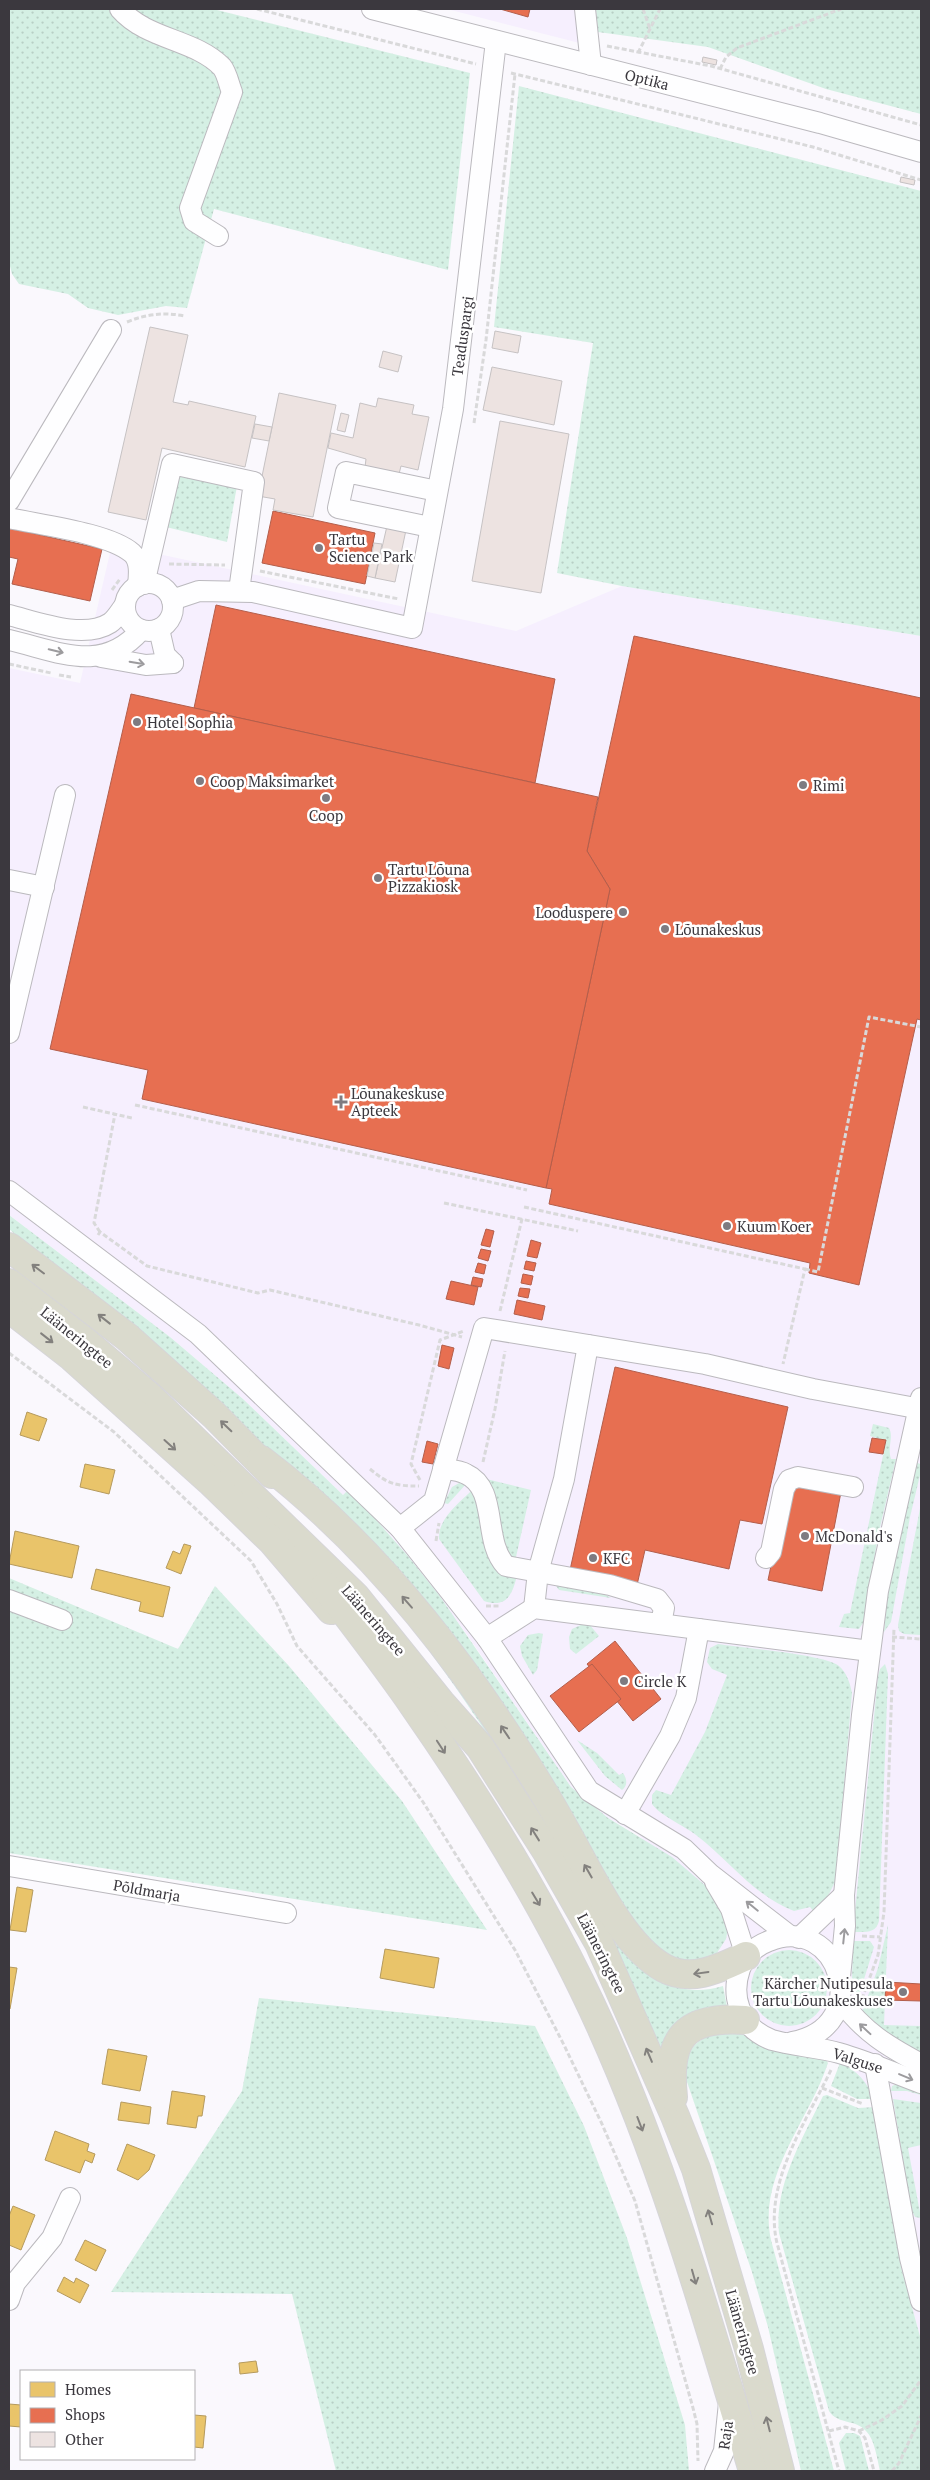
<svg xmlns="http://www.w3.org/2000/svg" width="930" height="2480" font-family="'PT Serif',serif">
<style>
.built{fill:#f6effe}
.grass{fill:url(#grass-dots)}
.homes{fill:#e9c46a;stroke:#b59a5d}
.shops{fill:#e76f51;stroke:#b35e4b}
.building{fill:#ede3e1;stroke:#c6c2c3}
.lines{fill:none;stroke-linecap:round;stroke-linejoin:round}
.minor-casing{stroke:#bbb9be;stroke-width:22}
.highway-casing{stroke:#d6d5d8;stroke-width:30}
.path{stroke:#d9d9da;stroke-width:3;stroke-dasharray:5 2.5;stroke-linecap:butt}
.minor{stroke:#fefeff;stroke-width:20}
.highway{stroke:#dadacd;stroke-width:28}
.oneway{stroke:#9c9b9e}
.oneway2{stroke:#83817e}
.poi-dot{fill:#7e7b81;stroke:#fff;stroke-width:2}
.labels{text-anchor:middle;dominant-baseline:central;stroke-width:5;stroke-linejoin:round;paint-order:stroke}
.street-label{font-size:15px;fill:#3b383e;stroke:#fff}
.poi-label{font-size:15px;fill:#3b383e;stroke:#fff;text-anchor:start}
</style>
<defs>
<pattern id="grass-dots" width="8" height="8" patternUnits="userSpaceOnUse" patternTransform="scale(1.25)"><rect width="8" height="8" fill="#d5f0e4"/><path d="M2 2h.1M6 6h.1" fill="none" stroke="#b8cfc5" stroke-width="1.8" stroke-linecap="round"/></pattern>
</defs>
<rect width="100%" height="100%" fill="#faf8fd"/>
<!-- built -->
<g class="built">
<path d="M447 9H596L599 48Z"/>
<path d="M112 544 516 631 622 586 921 636V2340L901 2267 876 2107 858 2074 840 2063 756 2042 741 2033 727 1992 717 1953 727 1934 638 1834 608 1818 571 1787 468 1636 407 1555 377 1520 349 1489 343 1495 243 1399 170 1337 9 1215V668L80 683Z"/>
</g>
<!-- grass -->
<g class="grass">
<path d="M9 9H213L470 73 448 270 214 209 187 308 166 306 118 315 88 308 68 294 19 284 12 274 9 262Z"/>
<path d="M596 9H921V114L826 89 708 47 598 32Z"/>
<path d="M519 86 921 191V636L622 586 557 573 593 343 494 327Z"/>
<path d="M177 471 237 486 227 542 162 526Z"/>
<path d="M9 1215 170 1337 243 1399 343 1495 349 1489 407 1555 439 1595 571 1787 608 1818 672 1857 707 1887 721 1907 728 1928 726 1939 717 1953 697 1961H682L674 1959 647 1944 592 1858 285 1465 165 1358 9 1229Z"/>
<path d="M873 1424 889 1428C894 1437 887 1447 891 1459H896L878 1536 863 1623 859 1629 839 1627 844 1614 850 1613 886 1441 870 1436Z"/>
<path d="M916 1462 920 1464 921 1471 910 1517 891 1622 884 1632 887 1599Z"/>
<path d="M482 1478 531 1490 516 1557 529 1560 528 1565 511 1561Z"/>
<path d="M461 1482 467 1483 448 1504 444 1503 452 1487Z"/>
<path d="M474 1488 517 1575C513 1593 507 1609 484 1601L439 1539C438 1517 461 1502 474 1488Z"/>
<path d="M921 1503V1635L904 1634 899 1631 898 1625Z"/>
<path d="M9 1578 178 1649 215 1586 289 1666 402 1801 487 1930 9 1853Z"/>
<path d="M554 1583 598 1590 611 1598 559 1590Z"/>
<path d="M390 1600 426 1637 657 1979C679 1991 700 1993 723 1986L727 2007 676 2025 666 2036 661 2047C584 1889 500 1737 390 1600Z"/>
<path d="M583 1624H589L599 1636 576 1654 570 1649 569 1637 572 1629Z"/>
<path d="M539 1633 543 1634 537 1670 533 1675 522 1656 520 1646 528 1635Z"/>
<path d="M718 1644C741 1648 824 1654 839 1666 847 1673 850 1683 852 1693L836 1880 824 1904 815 1913 810 1907 794 1911C754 1896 729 1860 696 1835 685 1826 659 1815 652 1804V1795L656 1790 671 1795 705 1732 727 1675 712 1669 707 1662 710 1648Z"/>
<path d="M885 1664 888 1674 879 1921C876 1934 864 1932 853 1932L878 1676 880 1669Z"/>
<path d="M577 1740 597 1753 619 1775 623 1773C627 1779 628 1785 622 1790L605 1776Z"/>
<path d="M888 1925 884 2025 921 2026V2055L861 2015 878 1968Z"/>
<path d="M853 1941H870L874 1947 856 2005 852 1980Z"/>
<circle cx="789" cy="1988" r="38"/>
<path d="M259 1998 535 2026 584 2126 627 2238 685 2425 689 2471H336L292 2294 111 2292 242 2091Z"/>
<path d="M741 2033 756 2042 826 2060 828 2063C809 2121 757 2176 771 2240L834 2471H801L768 2327 752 2272 685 2076C688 2036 706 2034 741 2033Z"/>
<path d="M840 2063C857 2070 867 2082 874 2099H857L831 2086Z"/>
<path d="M897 2084 921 2092V2095L907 2091H891L892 2086Z"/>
<path d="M827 2095 858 2108 876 2107 901 2267 921 2340V2471H880C877 2459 875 2440 866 2431 856 2419 838 2425 829 2411L779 2233C774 2185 803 2138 823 2096Z"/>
<path d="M893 2099 921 2103V2145L908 2148 921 2218 915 2217 911 2208Z"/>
<path d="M846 2433H854L860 2436 869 2471H846L839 2443Z"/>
</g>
<!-- homes -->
<g class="homes">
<path d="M27 1412 47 1419 39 1441 20 1435Z"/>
<path d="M85 1464 115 1470 109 1494 80 1487Z"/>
<path d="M15 1531 79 1546 72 1578 9 1564Z"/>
<path d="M184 1544 191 1546 181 1574 166 1568 173 1551 180 1554Z"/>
<path d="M96 1569 170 1587 163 1617 139 1611 141 1602 91 1589Z"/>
<path d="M17 1887 33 1890 26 1932 10 1930Z"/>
<path d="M385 1949 439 1958 434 1988 380 1978Z"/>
<path d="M9 1967 17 1968 10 2009H9Z"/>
<path d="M108 2049 147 2056 140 2091 102 2084Z"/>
<path d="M172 2091 205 2096 202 2116H198L196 2128 167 2124Z"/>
<path d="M121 2102 151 2107 149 2124 118 2120Z"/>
<path d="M55 2131 89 2144 87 2151 95 2154 92 2163 85 2160 80 2173 45 2160Z"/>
<path d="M127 2144 155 2155 149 2170 138 2180 117 2170Z"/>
<path d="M13 2206 35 2215 21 2250 9 2245V2216Z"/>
<path d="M85 2240 106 2250 96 2271 75 2260Z"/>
<path d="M64 2277 74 2283 76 2278 89 2285 80 2303 57 2291Z"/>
<path d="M256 2361 258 2372 240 2374 239 2363Z"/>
<path d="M9 2404 21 2405V2427L9 2426Z"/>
<path d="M194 2415 206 2416 203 2448 194 2447Z"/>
</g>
<!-- shops -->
<g class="shops">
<path d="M500 9H530L528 17Z"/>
<path d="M273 511 375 533 365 584 262 563Z"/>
<path d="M9 528 102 549 90 601 12 584 18 559 9 557Z"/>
<path d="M216 605 555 679 535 783 194 708Z"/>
<path d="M634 636 921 698V1020L917 1019 859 1285 809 1273 810 1263 549 1204 552 1189 546 1188 610 889 587 851Z"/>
<path d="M131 694 598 797 587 851 610 889 546 1188 142 1099 148 1070 50 1049Z"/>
<path d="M486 1229 494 1231 490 1247 481 1245Z"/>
<path d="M531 1240 541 1243 537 1258 527 1256Z"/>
<path d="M481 1249 491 1251 488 1261 478 1258Z"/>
<path d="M526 1261 536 1263 534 1271 524 1269Z"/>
<path d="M478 1263 486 1265 484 1274 475 1272Z"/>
<path d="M523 1274 533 1276 531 1285 521 1283Z"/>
<path d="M473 1277 483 1279 481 1287 471 1285Z"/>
<path d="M451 1281 478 1287 474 1305 446 1299Z"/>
<path d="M520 1288 530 1289 528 1298 518 1296Z"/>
<path d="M517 1300 545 1306 542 1320 514 1314Z"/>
<path d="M442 1345 454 1348 449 1369 438 1366Z"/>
<path d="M615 1367 788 1407 762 1524 740 1520 729 1569 645 1550 637 1585 570 1570Z"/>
<path d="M872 1438 886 1440 883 1454 869 1452Z"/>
<path d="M427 1441 438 1444 433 1464 422 1462Z"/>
<path d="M789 1481 841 1492 822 1591 768 1580Z"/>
<path d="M615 1641 661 1699 633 1721 587 1664Z"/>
<path d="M592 1664 621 1699 579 1732 550 1696Z"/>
<path d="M886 1982 921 1984V2001L885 2000Z"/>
</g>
<!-- building -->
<g class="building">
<path d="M703 57 717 60 716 65 702 62Z"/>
<path d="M901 177 915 180 914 185 900 182Z"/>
<path d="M150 327 188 335 173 402 188 405 189 401 256 416 245 467 162 448 146 520 108 512Z"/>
<path d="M495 331 521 336 518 353 492 348Z"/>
<path d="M383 351 402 356 398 372 379 367Z"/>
<path d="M492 367 562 381 554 425 483 410Z"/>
<path d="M279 393 336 405 313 517 273 510 275 499 258 496Z"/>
<path d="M378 398 414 405 412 414 429 417 418 470 401 466 399 474 365 467 366 459 328 448 331 433 353 438 360 403 376 407Z"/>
<path d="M341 413 349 415 345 432 337 430Z"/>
<path d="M500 421 569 434 541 593 472 581Z"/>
<path d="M255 424 272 427 269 441 252 438Z"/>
<path d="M387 526 406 530 395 582 375 578Z"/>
<path d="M374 543 382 544 375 578 367 576Z"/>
</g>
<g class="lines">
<defs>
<g id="minor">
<path d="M120 9C147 40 195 39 222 67 227 73 229 85 232 92L190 208 194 221 218 236"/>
<path d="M372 9 820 123 921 152"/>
<path d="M585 9 591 65"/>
<path d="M9 501 111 330"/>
<path d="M9 518C40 525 109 533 132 553 141 561 139 575 138 586"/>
<path d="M430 527 338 508 346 472 437 491"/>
<circle cx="149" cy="607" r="24"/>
<path d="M144 584 172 464 254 482 239 591"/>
<path d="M172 600 199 591 253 592 412 628 453 409 496 41"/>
<path d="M9 615C37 622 84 640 110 623 116 619 120 611 125 605"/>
<path d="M159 629 165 655 173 663"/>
<path d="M9 640C58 651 102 675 141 630"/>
<path d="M101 657 146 665 173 663"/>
<path d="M9 880 44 887"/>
<path d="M9 1033 65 795"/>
<path d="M9 1191 198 1334 400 1528 487 1638 589 1791 684 1849 710 1874 790 1936"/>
<path d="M443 1469C451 1470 459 1470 466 1474 499 1489 482 1541 506 1566L610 1585 657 1599 664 1608 661 1624"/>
<path d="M400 1528 434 1501 484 1328 705 1364 813 1389 921 1409"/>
<path d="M766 1558 771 1552 784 1489 789 1480 798 1477 853 1487"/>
<path d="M9 1600 62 1620"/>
<path d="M534 1608 538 1572 564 1479 588 1345"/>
<path d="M487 1638 534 1608 870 1651"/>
<path d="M625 1814 670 1736 686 1698 699 1629"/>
<path d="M9 1866 286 1913"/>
<path d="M715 1882 731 1909 746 1956"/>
<path d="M799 1938 844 1895"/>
<path d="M840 1977 845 1926 844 1895 862 1715 878 1591 921 1398"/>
<path d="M840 2000C864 2032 887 2046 921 2064"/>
<path d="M792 2042C877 2026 838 1912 769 1941 756 1946 745 1955 740 1969 733 1989 736 2009 750 2026 756 2032 764 2037 772 2040 793 2046 818 2047 839 2053 867 2061 894 2073 921 2083"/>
<path d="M875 2064 910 2258 921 2301"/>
<path d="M9 2300 15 2283 52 2238 70 2198"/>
<path d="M715 2471 724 2451 729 2403"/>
</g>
<g id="highway">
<path d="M9 1247 127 1337 214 1415 272 1474"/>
<path d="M9 1283 83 1340 151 1398 355 1596 441 1703 480 1747 547 1852 599 1943 675 2116 696 2169 749 2349 780 2471"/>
<path d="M9 1308 72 1357 210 1481 272 1541 331 1610"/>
<path d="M261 1460C360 1535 441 1634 509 1738 528 1767 547 1797 564 1828 588 1869 621 1945 664 1968 692 1983 720 1968 746 1956"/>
<path d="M325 1586C355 1626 386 1665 414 1706 485 1808 551 1915 602 2029 666 2171 708 2322 753 2471"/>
<path d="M673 2097C667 2039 683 2016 745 2020"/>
</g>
</defs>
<!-- minor casing -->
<use href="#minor" class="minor-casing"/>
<!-- highway casing -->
<use href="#highway" class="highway-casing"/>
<!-- path -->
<g class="path">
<path d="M257 9 476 64"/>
<path d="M643 9 650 29"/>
<path d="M607 46 711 66 921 125"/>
<path d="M638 53 660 9"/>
<path d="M720 69 726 57 737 48 841 9"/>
<path d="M511 73 813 147 921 180"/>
<path d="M127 322C146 314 164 312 185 316"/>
<path d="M474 423 486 340 515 74"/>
<path d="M169 564 225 565"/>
<path d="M260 571 399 599"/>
<path d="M112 590 120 579"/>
<path d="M9 664 51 673"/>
<path d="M59 675 71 677"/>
<path d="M135 1105 527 1190"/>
<path d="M83 1107 132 1118"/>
<path d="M444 1203 578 1231"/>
<path d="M524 1207 805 1269 783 1364"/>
<path d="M100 1232 94 1223 115 1114"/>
<path d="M98 1235 100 1232 147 1266 258 1293 270 1290 419 1325 462 1337"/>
<path d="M805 1269 818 1272 869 1017 921 1027"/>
<path d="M500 1311 522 1219"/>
<path d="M9 1353 114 1432 251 1561 277 1604 297 1646 375 1735 423 1802 515 1950 564 2045 602 2124 635 2201 693 2408 697 2424 698 2461"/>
<path d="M483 1462 495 1409 505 1351"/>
<path d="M370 1469C388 1484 395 1486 419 1486"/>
<path d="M420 1480 411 1464 440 1340 464 1331"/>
<path d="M436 1541 439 1523"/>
<path d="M486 1606H499"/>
<path d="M892 1637 921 1639"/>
<path d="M862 1936 880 1937"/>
<path d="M862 1999 878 1955 884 1912 894 1628"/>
<path d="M831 2070C806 2122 763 2184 777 2243L839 2471"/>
<path d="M822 2088 863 2104"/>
<path d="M829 2431 845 2427 859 2431 865 2438 874 2471"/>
<path d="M859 2431 882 2420 902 2406 921 2380"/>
<path d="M892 2471 899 2463 921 2416"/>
</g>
<!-- minor -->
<use href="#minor" class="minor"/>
<!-- highway -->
<use href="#highway" class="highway"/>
</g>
<!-- one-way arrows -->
<defs><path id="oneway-shaft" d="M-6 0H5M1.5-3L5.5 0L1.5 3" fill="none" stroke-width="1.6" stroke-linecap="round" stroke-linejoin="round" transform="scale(1.25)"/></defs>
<g class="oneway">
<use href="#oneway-shaft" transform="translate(56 651) rotate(13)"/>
<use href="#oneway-shaft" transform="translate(137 663) rotate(10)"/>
<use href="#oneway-shaft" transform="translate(752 1906) rotate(-141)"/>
<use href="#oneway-shaft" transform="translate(844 1936) rotate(-84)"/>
<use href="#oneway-shaft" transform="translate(865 2029) rotate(-137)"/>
<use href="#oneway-shaft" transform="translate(906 2077) rotate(23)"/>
</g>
<g class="oneway2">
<use href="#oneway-shaft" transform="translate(38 1269) rotate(-143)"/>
<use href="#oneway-shaft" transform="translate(104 1319) rotate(-142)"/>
<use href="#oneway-shaft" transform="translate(47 1338) rotate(38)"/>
<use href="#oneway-shaft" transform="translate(226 1426) rotate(-136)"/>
<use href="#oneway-shaft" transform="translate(170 1445) rotate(42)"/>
<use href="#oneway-shaft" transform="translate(407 1602) rotate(-131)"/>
<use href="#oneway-shaft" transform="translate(505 1732) rotate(-124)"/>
<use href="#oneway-shaft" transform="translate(441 1747) rotate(57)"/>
<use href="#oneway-shaft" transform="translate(535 1834) rotate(-122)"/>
<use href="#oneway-shaft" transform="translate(588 1871) rotate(-120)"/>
<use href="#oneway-shaft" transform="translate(536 1899) rotate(59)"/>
<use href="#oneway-shaft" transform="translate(701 1973) rotate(172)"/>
<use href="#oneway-shaft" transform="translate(649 2055) rotate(-113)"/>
<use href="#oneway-shaft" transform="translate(640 2124) rotate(69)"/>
<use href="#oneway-shaft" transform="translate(710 2217) rotate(-106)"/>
<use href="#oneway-shaft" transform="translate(694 2277) rotate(74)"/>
<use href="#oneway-shaft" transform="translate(768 2424) rotate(-104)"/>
</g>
<!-- markers -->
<g class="poi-dot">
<circle cx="319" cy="548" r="5"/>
<circle cx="137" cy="722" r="5"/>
<circle cx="200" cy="781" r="5"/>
<circle cx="803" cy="785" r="5"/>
<circle cx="326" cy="798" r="5"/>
<circle cx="378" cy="878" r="5"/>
<circle cx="623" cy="912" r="5"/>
<circle cx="665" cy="929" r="5"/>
<path d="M338.5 1094.5h5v5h5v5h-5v5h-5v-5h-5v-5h5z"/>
<circle cx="727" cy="1226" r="5"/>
<circle cx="805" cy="1536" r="5"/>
<circle cx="593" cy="1558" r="5"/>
<circle cx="624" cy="1681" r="5"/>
<circle cx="903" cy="1992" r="5"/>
</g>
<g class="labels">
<!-- street labels -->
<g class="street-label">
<text transform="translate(647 79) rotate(14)">Optika</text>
<text transform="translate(462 336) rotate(-82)">Teaduspargi</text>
<text transform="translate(77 1337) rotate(39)">Lääneringtee</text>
<text transform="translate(374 1620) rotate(49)">Lääneringtee</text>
<text transform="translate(147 1890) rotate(10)">Põldmarja</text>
<text transform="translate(602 1953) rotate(63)">Lääneringtee</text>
<text transform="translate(858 2060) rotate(18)">Valguse</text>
<text transform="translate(743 2332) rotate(74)">Lääneringtee</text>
<text transform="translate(725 2435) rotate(-82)">Raja</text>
</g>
<!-- poi labels -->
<g class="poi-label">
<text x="329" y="539">Tartu<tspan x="329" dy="17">Science Park</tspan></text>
<text x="147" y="722">Hotel Sophia</text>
<text x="210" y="781">Coop Maksimarket</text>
<text x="813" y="785">Rimi</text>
<text x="326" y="815" text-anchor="middle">Coop</text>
<text x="388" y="869">Tartu Lõuna<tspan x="388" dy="17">Pizzakiosk</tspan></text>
<text x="613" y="912" text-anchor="end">Looduspere</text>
<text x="675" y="929">Lõunakeskus</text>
<text x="351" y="1093">Lõunakeskuse<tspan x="351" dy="17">Apteek</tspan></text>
<text x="737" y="1226">Kuum Koer</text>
<text x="815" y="1536">McDonald's</text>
<text x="603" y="1558">KFC</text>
<text x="634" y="1681">Circle K</text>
<text x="893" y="1983" text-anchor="end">Kärcher Nutipesula<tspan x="893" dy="17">Tartu Lõunakeskuses</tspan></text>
</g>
</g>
<!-- border -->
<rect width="930" height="2480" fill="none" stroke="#3b383e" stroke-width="20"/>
<!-- legend -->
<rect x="20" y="2370" width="175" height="90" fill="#ffffff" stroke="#b1afb2"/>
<rect x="30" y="2382" width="25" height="15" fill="#e9c46a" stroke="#b1afb2"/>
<text x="65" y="2395" font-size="15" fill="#3b383e">Homes</text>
<rect x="30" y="2408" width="25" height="15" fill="#e76f51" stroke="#b1afb2"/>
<text x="65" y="2420" font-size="15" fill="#3b383e">Shops</text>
<rect x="30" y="2432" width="25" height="15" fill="#ede3e1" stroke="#b1afb2"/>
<text x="65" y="2445" font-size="15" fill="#3b383e">Other</text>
</svg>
